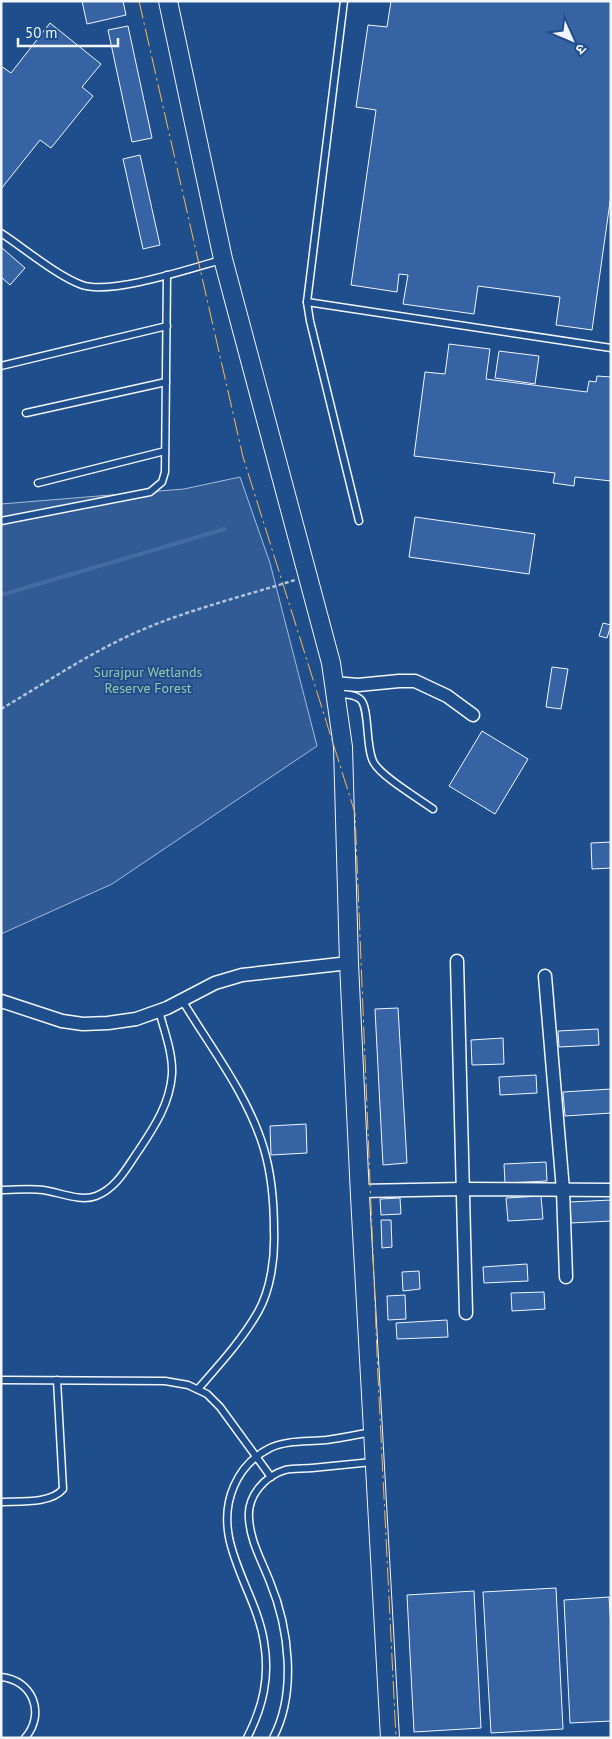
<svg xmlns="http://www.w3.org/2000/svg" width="612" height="1739" font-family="'PT Sans','Noto Sans Devanagari',sans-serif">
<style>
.built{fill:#305b95;stroke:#a8bbd7}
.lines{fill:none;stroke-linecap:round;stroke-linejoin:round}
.stream{stroke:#446ba0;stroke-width:4}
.building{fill:#3563a3;stroke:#f2f6ff}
.lane-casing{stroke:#f2f6ff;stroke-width:9}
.street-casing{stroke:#f2f6ff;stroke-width:15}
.secondary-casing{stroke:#f2f6ff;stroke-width:20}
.path{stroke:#b3c4dc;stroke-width:2.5;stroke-dasharray:4 2.5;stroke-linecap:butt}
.lane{stroke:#1f4e8c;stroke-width:6}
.street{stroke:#1f4e8c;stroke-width:12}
.secondary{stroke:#1f4e8c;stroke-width:18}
.power{stroke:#ffb74d;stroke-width:1;stroke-dasharray:18 4 2.5 4;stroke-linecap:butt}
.labels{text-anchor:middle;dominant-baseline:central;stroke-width:4;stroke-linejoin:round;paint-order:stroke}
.park-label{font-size:14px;fill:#97c8a6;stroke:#1f4e8c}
</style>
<rect width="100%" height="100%" fill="#1f4e8c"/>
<!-- built -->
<path class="built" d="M240 477 270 563 317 746 112 884 1 934V504L184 489Z"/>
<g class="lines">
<!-- stream -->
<path class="stream" d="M1 595 225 529"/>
</g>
<!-- building -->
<g class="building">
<path d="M82 1H123L126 15 87 24Z"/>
<path d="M391 1H611V195L592 330 556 325 560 297 478 286 474 314 403 304 408 275 399 274 397 292 351 285 376 110 356 107 368 25 387 27Z"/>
<path d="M50 23 101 64 82 87 93 96 51 148 40 140 1 189V66L11 73Z"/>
<path d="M128 26 152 138 132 142 108 30Z"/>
<path d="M140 155 160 245 143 249 123 159Z"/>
<path d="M1 247 25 268 10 285 1 277Z"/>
<path d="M449 344 490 349 486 379 587 392 589 381 596 382 597 376 611 377V481L575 477 574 486 553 483 555 473 414 456 425 372 445 374Z"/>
<path d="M499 351 539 356 535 384 495 378Z"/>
<path d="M415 517 535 534 529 574 409 557Z"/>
<path d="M603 623 611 625 607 638 599 636Z"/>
<path d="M552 667 568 669 561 709 546 707Z"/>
<path d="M482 731 528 759 495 814 449 786Z"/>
<path d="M611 842V868L592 869 591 843Z"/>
<path d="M398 1008 407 1163 383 1165 375 1009Z"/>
<path d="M598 1029 599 1045 559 1047 558 1031Z"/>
<path d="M503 1038 504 1064 472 1065 471 1040Z"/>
<path d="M536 1075 537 1093 500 1095 499 1077Z"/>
<path d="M611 1089V1113L565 1116 563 1092Z"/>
<path d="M306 1124 307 1153 271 1155 270 1126Z"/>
<path d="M546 1162 547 1181 505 1183 504 1164Z"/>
<path d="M541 1196 543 1219 508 1221 506 1198Z"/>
<path d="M400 1198 401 1214 381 1215 380 1199Z"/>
<path d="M611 1200V1221L571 1223 570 1202Z"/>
<path d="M381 1220H391L392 1247 382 1248Z"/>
<path d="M527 1264 528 1281 484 1283 483 1267Z"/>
<path d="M419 1271 420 1289 403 1291 402 1272Z"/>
<path d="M544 1292 545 1309 512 1311 511 1293Z"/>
<path d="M405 1295 406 1319 388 1320 387 1296Z"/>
<path d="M447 1320 448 1337 397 1339 396 1323Z"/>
<path d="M556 1588 563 1729 491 1733 483 1592Z"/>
<path d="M474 1591 481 1728 414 1732 407 1595Z"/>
<path d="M609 1597 611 1627V1721L570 1723 564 1600Z"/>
</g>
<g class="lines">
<defs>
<g id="lane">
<path d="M344 1 307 302 310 321 359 521"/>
<path d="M1 233C24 248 57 276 82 285 111 295 189 269 221 260"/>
<path d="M307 302 611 348"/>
<path d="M1 366 167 326"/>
<path d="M26 413 166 382"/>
<path d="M38 483 165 451"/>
<path d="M1 521 150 492 162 482 165 472 167 275"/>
<path d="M337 694C344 694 354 694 360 699 370 707 365 748 374 763 382 777 418 798 433 809"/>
<path d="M182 1000C211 1048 248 1095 264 1149 272 1176 274 1203 274 1231 275 1257 271 1289 258 1312 242 1340 219 1365 198 1389"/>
<path d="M1 1190C15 1190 29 1188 43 1190 59 1192 80 1202 96 1196 117 1188 127 1167 139 1150 155 1126 170 1103 172 1074 173 1053 164 1030 159 1011"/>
<path d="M1 1380 165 1381 188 1385 207 1394 220 1407 271 1477"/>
<path d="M1 1502C19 1501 51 1504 63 1489L57 1380"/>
<path d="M1 1677C33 1680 46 1714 25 1738"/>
<path d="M247 1738C263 1707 270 1677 264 1642 256 1589 210 1541 234 1486 241 1470 254 1456 270 1448 287 1440 307 1442 326 1440 341 1438 356 1435 371 1432"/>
<path d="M273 1738C297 1693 289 1628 270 1582 262 1561 250 1541 249 1518 247 1496 265 1476 285 1470 294 1468 303 1469 312 1468 332 1466 352 1464 372 1462"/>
</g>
<g id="street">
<path d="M334 683 358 685 399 681H415L447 696 473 715"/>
<path d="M457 961 466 1313"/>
<path d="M545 976 563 1190 566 1277"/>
<path d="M1 1001 62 1021 83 1024 108 1023 136 1019 167 1008 215 983 242 975 349 963"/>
<path d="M361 1191 463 1189 611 1190"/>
</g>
<path id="secondary" d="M168 1 223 259 331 663 343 747 349 963 360 1196 390 1738"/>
</defs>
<!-- lane casing -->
<use href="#lane" class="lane-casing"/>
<!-- street casing -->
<use href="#street" class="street-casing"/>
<!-- secondary casing -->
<use href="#secondary" class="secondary-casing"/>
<!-- path -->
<path class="path" d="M1 709C42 685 82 658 124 638 178 612 238 598 295 580"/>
<!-- lane -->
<use href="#lane" class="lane"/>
<!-- street -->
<use href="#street" class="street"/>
<!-- secondary -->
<use href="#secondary" class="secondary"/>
<!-- power -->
<path class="power" d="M139 1 243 457 355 813 378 1377 396 1738"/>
</g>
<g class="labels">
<!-- park labels -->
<g class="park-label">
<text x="148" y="672">Surajpur Wetlands<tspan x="148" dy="16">Reserve Forest</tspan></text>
</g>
</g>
<!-- border -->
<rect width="612" height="1739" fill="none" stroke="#f2f6ff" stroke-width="5"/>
<!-- north arrow -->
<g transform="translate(572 40) rotate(135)" stroke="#1f4e8c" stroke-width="4" paint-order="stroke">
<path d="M0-4L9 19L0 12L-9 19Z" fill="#f2f6ff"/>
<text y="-8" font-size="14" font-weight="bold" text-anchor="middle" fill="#f2f6ff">उ</text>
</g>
<!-- scale -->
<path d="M18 38v8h100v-8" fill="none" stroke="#f2f6ff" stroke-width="2.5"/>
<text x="25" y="38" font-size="15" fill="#f2f6ff" stroke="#1f4e8c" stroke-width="4" paint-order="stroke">50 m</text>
</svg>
